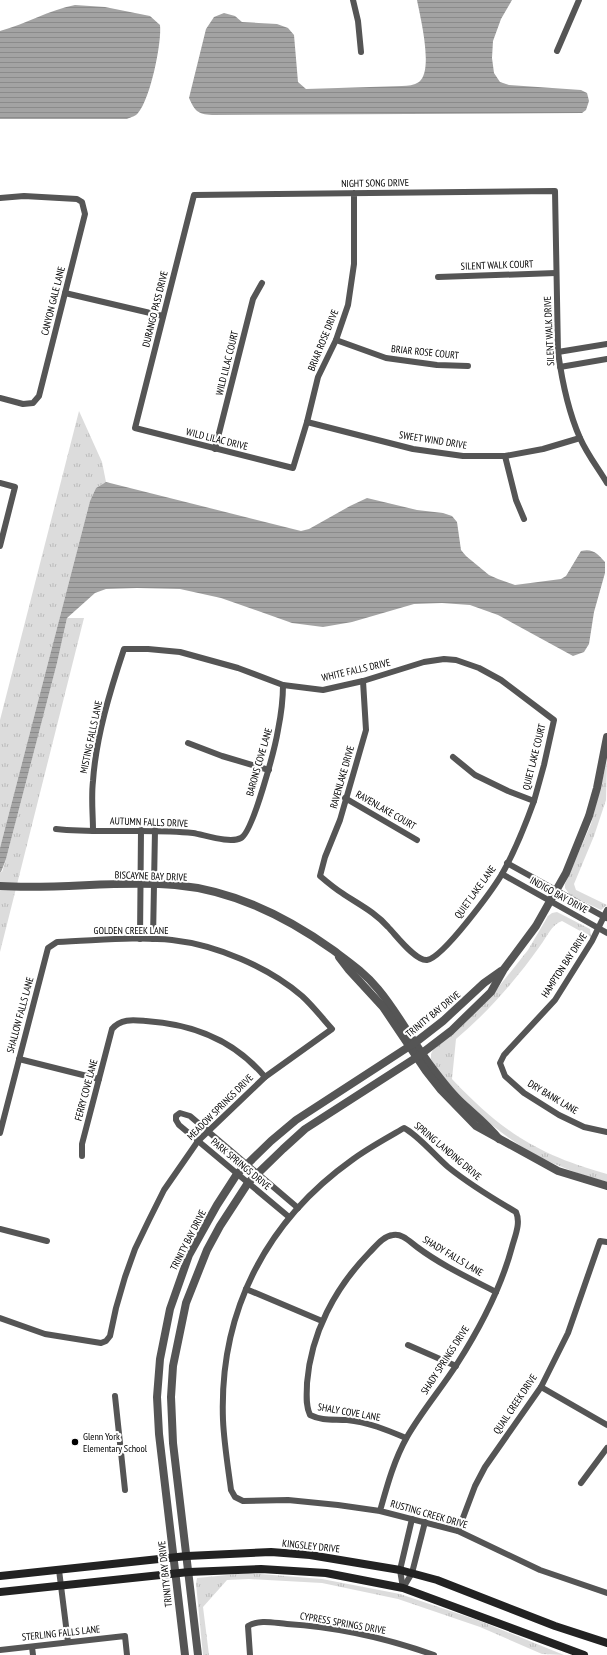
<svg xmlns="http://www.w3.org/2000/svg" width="607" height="1655" font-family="'PT Sans Narrow',sans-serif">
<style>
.grass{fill:url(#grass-tufts)}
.water{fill:url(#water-rules)}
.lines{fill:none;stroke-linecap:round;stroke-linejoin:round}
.minor{stroke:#555;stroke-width:6}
.tertiary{stroke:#555;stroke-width:8}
.secondary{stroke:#222;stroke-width:8}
.poi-dot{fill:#000;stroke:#fff;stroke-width:1.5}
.labels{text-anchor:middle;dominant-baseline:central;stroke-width:4;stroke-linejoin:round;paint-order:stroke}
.street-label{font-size:10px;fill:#000;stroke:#fff}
.poi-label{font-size:10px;fill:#000;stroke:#fff;text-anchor:start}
</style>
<defs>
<pattern id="grass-tufts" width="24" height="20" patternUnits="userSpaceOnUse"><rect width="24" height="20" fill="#dcdcdc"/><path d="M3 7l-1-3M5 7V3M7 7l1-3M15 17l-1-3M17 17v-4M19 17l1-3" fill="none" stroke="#bbb"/></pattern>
<pattern id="water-rules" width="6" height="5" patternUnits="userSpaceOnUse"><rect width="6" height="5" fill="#a3a3a3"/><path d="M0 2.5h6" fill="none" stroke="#8b8b8b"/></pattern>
</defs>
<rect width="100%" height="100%" fill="#fff"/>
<!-- grass -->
<g class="grass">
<path d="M79 411 102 462 106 482 96 488 90 501 0 848V720Z"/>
<path d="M67 618H84L0 952V872H2L6 859 57 663Z"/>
<path d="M607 761 606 800 594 836 574 884 576 890 607 905 601 910 570 895 565 888V884L591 824Z"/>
<path d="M557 912 590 929 591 937 562 921C551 925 547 937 540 946 516 980 488 1012 456 1039L452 1079C501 1131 538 1155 607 1174V1182C548 1166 515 1147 470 1106 456 1093 440 1077 431 1059V1054L433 1050 489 999 528 950 548 916 552 913Z"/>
<path d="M248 1573 322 1579 400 1594 480 1621 564 1655 542 1654 480 1627 398 1599 322 1583 249 1579 227 1580 203 1607 209 1655H203L196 1584 197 1578Z"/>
</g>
<!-- water -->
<g class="water">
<path d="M417 0H512L501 19 493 41 492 58 494 73 500 82 509 85 581 90 587 93 589 101 586 110 582 113 212 115C197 114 195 111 189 98L206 29 214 17 224 13 235 16 242 22 277 24 288 28 294 35 298 82 306 89 402 86C408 86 414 85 419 82 434 71 420 16 417 0Z"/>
<path d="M75 5 105 7 150 16 160 25C162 43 150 100 138 113 136 116 131 117 127 119H0V31C26 24 49 10 75 5Z"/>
<path d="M106 482 301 531 309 529 350 506 367 498 417 510 443 513 452 516 457 522 461 550 466 556 489 575 498 579 515 585 561 579 566 576 581 551C593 548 598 554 605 562V573L594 612 589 644 584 652 573 656 498 615 470 605 442 603 414 604 352 622 323 627 292 623 221 598 180 589 137 588 106 589 95 593 67 618 57 663 6 859 1 872H0V848L90 501 96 488Z"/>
</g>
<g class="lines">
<!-- minor -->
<g class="minor">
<path d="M353 0 358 21 361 52"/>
<path d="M557 51 579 0"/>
<path d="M354 193V264L348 305 336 340 318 377 307 422 293 468 135 428 194 195 555 191 558 352C562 381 568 411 580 438 587 454 598 468 607 483"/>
<path d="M0 198 24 196 77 199 82 202 85 214 39 396 33 403 23 404 0 398"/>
<path d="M438 277 556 273"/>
<path d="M65 293 163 316"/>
<path d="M336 340 386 358 437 365 468 366"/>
<path d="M558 352 607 344"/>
<path d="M560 367 607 359"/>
<path d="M307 422 413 449 463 456H505L543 449 580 438"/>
<path d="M215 449 253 299 262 283"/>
<path d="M505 456 516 500 524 519"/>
<path d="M0 483 15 487 0 546"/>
<path d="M363 681 366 730 340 820 325 857 320 876C327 882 334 888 342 893 358 904 375 912 388 927 396 935 415 961 427 960 443 958 493 889 502 874 515 851 525 826 534 801"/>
<path d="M188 743 222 756 269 770"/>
<path d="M345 798 417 840"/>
<path d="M56 829C102 834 148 828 193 833 205 835 230 844 241 838 253 832 275 748 278 730 281 715 283 700 283 685"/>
<path d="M93 831C93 814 91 798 93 781 96 737 110 691 124 649H148L180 652 238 668 283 685 323 690 363 681 424 662 444 659 456 660 479 668 501 680 554 720 544 765 534 801 508 791 475 775 453 757"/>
<path d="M507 863 606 918"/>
<path d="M502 874 607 933"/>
<path d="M607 910 592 941 555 1000 504 1055 500 1063 505 1076 524 1093 559 1115 584 1127 607 1132"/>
<path d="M140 939 141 830"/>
<path d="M153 939 155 830"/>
<path d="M19 1059 99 1079"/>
<path d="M0 1133 48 948 57 942C94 941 135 936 172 940 217 945 268 967 302 996 313 1006 322 1018 332 1029L265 1077 198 1141 164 1190 149 1220 135 1249 125 1277 116 1308 110 1336 106 1341 101 1343 45 1334 0 1318"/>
<path d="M82 1156V1144L112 1029C121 1018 134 1020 146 1021 193 1024 235 1041 265 1077"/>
<path d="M289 1217 179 1125 176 1120V1116L180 1113 190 1116 298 1208"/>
<path d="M0 1229 47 1241"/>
<path d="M246 1289 322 1321"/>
<path d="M408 1345 456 1366"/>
<path d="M541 1387 607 1425"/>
<path d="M115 1396 125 1490"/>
<path d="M406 1438C387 1430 368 1422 347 1420 334 1419 322 1421 310 1415 305 1404 307 1394 307 1383 311 1333 335 1288 369 1253 376 1246 383 1236 393 1235 402 1233 410 1242 417 1247 441 1265 469 1278 496 1292"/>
<path d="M581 1483 607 1448"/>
<path d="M380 1511C387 1486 394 1460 407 1437 422 1411 441 1389 457 1364 480 1328 501 1288 512 1247 515 1236 521 1223 516 1212 492 1198 469 1184 448 1167 435 1156 418 1135 404 1128 387 1138 368 1148 352 1160 265 1222 219 1313 223 1420 224 1443 228 1467 231 1490L235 1497 243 1501 288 1500 338 1505 380 1511 458 1531 540 1570 607 1593"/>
<path d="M458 1531 475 1486 485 1467 541 1387 568 1333 600 1241 607 1242"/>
<path d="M59 1570 68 1642"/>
<path d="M403 1588 400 1570 412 1519"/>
<path d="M403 1588 412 1573 425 1522"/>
<path d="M32 1647 33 1655"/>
<path d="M0 1650 125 1636 127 1655"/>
<path d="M250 1655 248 1626C260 1619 274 1623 287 1624 337 1627 386 1638 434 1655"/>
</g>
<!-- tertiary -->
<g class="tertiary">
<path d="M0 886C58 890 117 880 175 885 232 890 287 917 333 950 349 962 365 973 378 989 399 1014 413 1043 433 1069 442 1081 451 1093 462 1103 475 1115 488 1125 499 1139"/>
<path d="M339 957 349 970 383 1007 426 1071 441 1090 476 1126 558 1171 607 1186"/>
<path d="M185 1655 159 1434 157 1397 160 1359 170 1309 189 1255 217 1205 237 1174 271 1141 296 1120 416 1042 443 1021 484 983 501 971"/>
<path d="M198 1655 173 1443 171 1397 173 1366 186 1303 207 1250 220 1226 248 1183 283 1149 305 1129 417 1057 451 1031 491 992 504 969 536 926 566 873 589 816 597 788 607 737"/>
</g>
<!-- secondary -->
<g class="secondary">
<path d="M0 1576 187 1556 271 1552 310 1555 400 1570 437 1580 555 1626 607 1643"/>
<path d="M0 1592 189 1572 261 1569 326 1573 403 1588 584 1655"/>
</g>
</g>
<!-- markers -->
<circle class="poi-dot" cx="75" cy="1442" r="4"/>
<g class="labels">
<!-- street labels -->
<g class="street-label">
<text transform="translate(375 183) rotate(-1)">NIGHT SONG DRIVE</text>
<text transform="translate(497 265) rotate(-2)">SILENT WALK COURT</text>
<text transform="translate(53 301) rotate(-76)">CANYON GALE LANE</text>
<text transform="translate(155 309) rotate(-76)">DURANGO PASS DRIVE</text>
<text transform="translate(549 331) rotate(-93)">SILENT WALK DRIVE</text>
<text transform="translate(323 340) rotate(-68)">BRIAR ROSE DRIVE</text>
<text transform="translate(425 352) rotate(6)">BRIAR ROSE COURT</text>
<text transform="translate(227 363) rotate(-76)">WILD LILAC COURT</text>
<text transform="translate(217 439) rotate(14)">WILD LILAC DRIVE</text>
<text transform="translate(433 440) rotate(9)">SWEET WIND DRIVE</text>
<text transform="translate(356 670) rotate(-13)">WHITE FALLS DRIVE</text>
<text transform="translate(91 737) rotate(-78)">MISTING FALLS LANE</text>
<text transform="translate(534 757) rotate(-76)">QUIET LAKE COURT</text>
<text transform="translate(259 762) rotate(-74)">BARONS COVE LANE</text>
<text transform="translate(342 777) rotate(-74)">RAVENLAKE DRIVE</text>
<text transform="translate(386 810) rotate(30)">RAVENLAKE COURT</text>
<text transform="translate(149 822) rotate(2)">AUTUMN FALLS DRIVE</text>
<text transform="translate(151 876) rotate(2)">BISCAYNE BAY DRIVE</text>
<text transform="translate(475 892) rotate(-54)">QUIET LAKE LANE</text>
<text transform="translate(559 895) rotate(29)">INDIGO BAY DRIVE</text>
<text x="131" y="930">GOLDEN CREEK LANE</text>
<text transform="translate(564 965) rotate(-57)">HAMPTON BAY DRIVE</text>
<text transform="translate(433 1014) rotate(-39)">TRINITY BAY DRIVE</text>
<text transform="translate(20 1015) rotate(-75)">SHALLOW FALLS LANE</text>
<text transform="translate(86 1090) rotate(-75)">FERRY COVE LANE</text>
<text transform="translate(553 1097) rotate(31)">DRY BANK LANE</text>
<text transform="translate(220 1107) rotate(-45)">MEADOW SPRINGS DRIVE</text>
<text transform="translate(448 1151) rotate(40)">SPRING LANDING DRIVE</text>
<text transform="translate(241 1164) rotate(40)">PARK SPRINGS DRIVE</text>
<text transform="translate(188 1240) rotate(-63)">TRINITY BAY DRIVE</text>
<text transform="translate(453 1256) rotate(31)">SHADY FALLS LANE</text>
<text transform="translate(445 1360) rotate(-57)">SHADY SPRINGS DRIVE</text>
<text transform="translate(515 1404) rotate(-56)">QUAIL CREEK DRIVE</text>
<text transform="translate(349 1412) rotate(10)">SHALY COVE LANE</text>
<text transform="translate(429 1514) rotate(16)">RUSTING CREEK DRIVE</text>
<text transform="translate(311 1546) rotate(6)">KINGSLEY DRIVE</text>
<text transform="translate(165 1574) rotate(-96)">TRINITY BAY DRIVE</text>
<text transform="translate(343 1623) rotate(10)">CYPRESS SPRINGS DRIVE</text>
<text transform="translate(61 1633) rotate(-6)">STERLING FALLS LANE</text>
</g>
<!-- poi labels -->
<g class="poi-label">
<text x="83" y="1436">Glenn York<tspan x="83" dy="12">Elementary School</tspan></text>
</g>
</g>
</svg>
